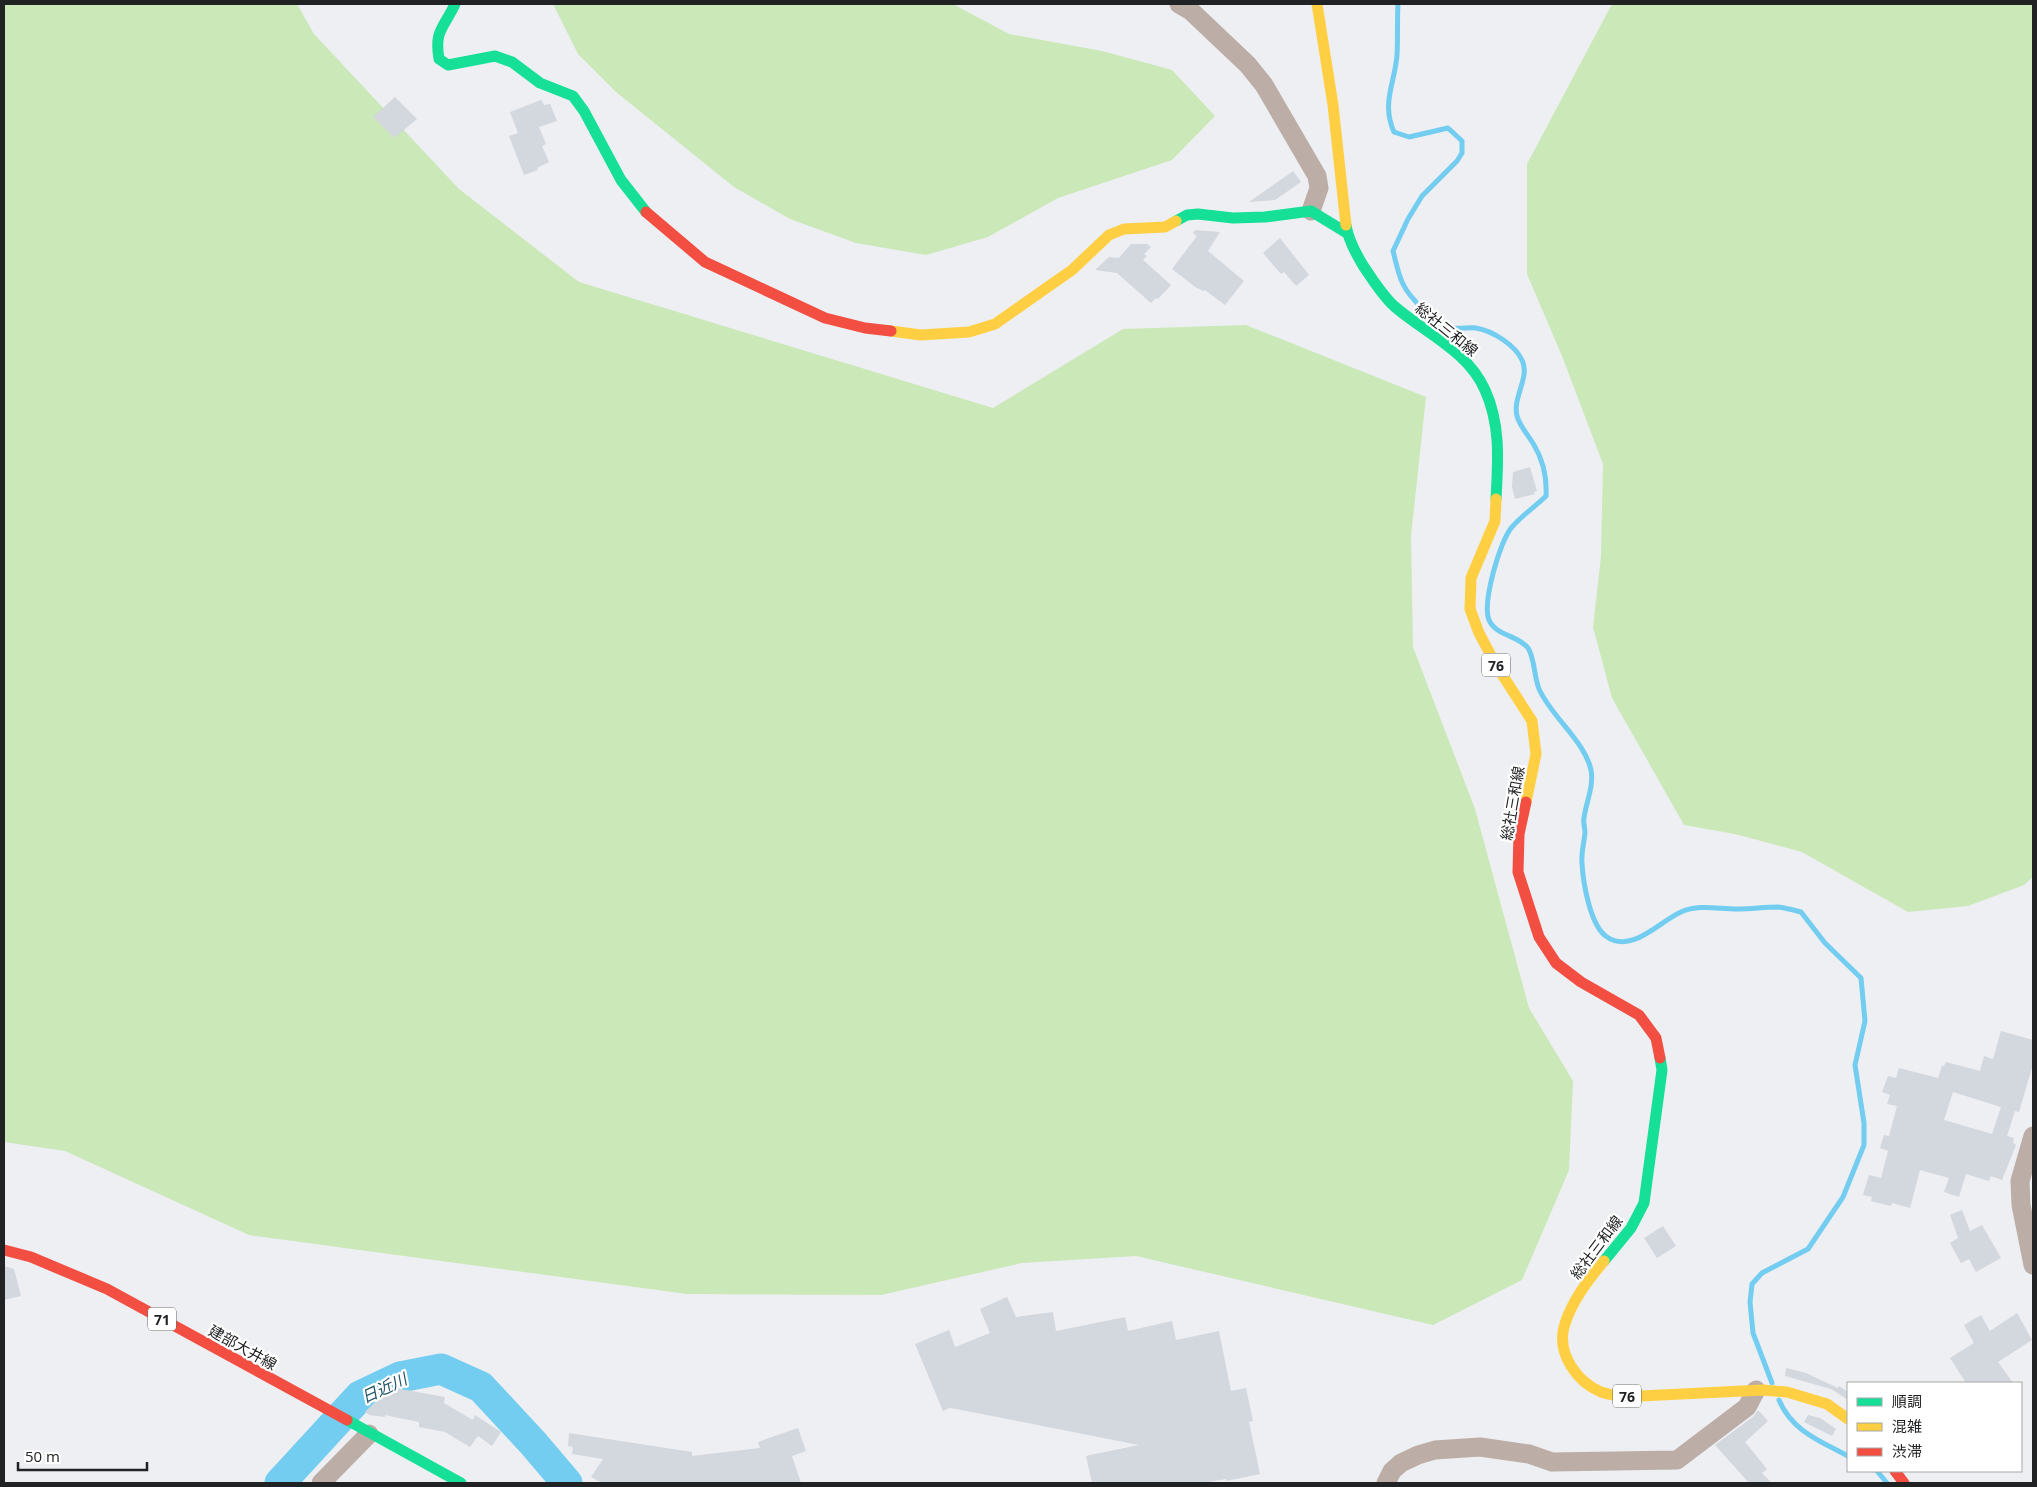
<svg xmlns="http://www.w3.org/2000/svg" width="2037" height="1487" font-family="'Open Sans','Noto Sans JP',sans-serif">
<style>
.green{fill:#cbe8b8}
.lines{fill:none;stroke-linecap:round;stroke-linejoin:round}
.stream{stroke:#73cdf0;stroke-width:5}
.river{stroke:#73cdf0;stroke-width:31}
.building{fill:#d3d7de;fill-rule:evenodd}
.street{stroke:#bcaea6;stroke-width:19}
.fast{stroke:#16e098;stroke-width:11}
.slow{stroke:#ffcf43;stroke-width:11}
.jam{stroke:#f24e42;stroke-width:11}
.labels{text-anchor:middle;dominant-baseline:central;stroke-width:4.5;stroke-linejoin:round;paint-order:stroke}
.shield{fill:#fff;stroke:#646466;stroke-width:1}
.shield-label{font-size:14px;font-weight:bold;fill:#212224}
.street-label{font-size:15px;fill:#212224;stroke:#fff}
.water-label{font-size:16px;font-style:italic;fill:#1f5266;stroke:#fff}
</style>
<rect width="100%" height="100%" fill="#edeff2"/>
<!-- green -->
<g class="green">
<path d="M4 4H297L314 34 459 189 579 282 993 408 1123 329 1246 325 1426 397 1411 536 1413 647 1475 809 1529 1008 1573 1081 1569 1170 1522 1280 1433 1325 1136 1256 1022 1263 881 1295 687 1294 249 1235 65 1151 4 1142Z"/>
<path d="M553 4H953L1009 34 1102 51 1172 70 1215 116 1172 160 1058 198 988 237 926 255 856 243 790 219 734 187 616 92 578 54Z"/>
<path d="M1612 4H2033V877L2024 885 1968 906 1908 912 1802 852 1735 834 1684 825 1612 698 1593 627 1601 556 1603 464 1562 356 1527 274V164Z"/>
</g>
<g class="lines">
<!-- stream -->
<g class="stream">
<path d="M1398 4C1397 21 1398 38 1397 55 1395 83 1381 103 1394 132L1409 137 1448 128 1462 141V153L1457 161 1422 196 1408 219 1393 251C1396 262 1398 274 1403 284 1410 299 1434 321 1450 327 1457 330 1468 327 1476 328 1493 331 1515 345 1522 360 1531 378 1510 400 1518 419 1522 429 1529 436 1534 445 1543 460 1547 479 1546 496 1535 507 1521 516 1512 527 1500 540 1482 603 1489 620 1496 636 1518 635 1528 648 1535 658 1534 680 1540 691 1553 718 1585 742 1591 770 1594 787 1586 802 1584 818 1583 823 1585 828 1585 833 1584 843 1581 853 1582 863 1583 882 1590 926 1607 937 1632 954 1660 921 1681 912 1699 904 1718 909 1737 909 1751 909 1765 907 1778 907 1786 908 1793 910 1801 912L1825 943 1861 978 1865 1021 1855 1065 1864 1123V1145L1843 1197 1808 1249 1762 1273 1752 1284 1750 1302 1753 1333 1772 1383"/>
<path d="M1779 1400C1792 1431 1820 1441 1848 1456"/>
<path d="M1877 1471 1887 1483"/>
</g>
<!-- river -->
<path class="river" d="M280 1483 360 1396 400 1377 441 1369 481 1387 533 1443 567 1483"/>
</g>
<!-- building -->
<g class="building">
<path d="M395 97 417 119 394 138 373 117Z"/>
<path d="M541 100 544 105 550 104 557 121 539 127 546 144 542 146 549 162 537 168 538 170 524 175 509 136 518 133 510 112Z"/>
<path d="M1293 171 1301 182 1275 200 1249 202Z"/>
<path d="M1195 230 1220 232 1208 251 1244 281 1225 305 1205 290 1203 291 1198 288V289L1172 269 1197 236 1193 233Z"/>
<path d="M1280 238 1309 275 1296 286 1284 272 1281 274 1263 253Z"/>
<path d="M1131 244H1147L1151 247 1144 254 1147 256 1143 260 1171 285 1158 299 1156 298 1151 303 1117 273 1095 270 1109 257 1119 258Z"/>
<path d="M1530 467 1537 491 1534 492 1535 494 1515 499 1512 487 1513 472Z"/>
<path d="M2001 1031 2033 1040V1064L2019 1112 2015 1111 2007 1136 2014 1138 2013 1143 2016 1145 2002 1180 1991 1176 1989 1181 1966 1174 1959 1197 1944 1192 1949 1178 1920 1170 1910 1208 1892 1203 1891 1206 1871 1201 1872 1197 1863 1195 1869 1175 1881 1178 1888 1151 1880 1148 1884 1135 1889 1136 1897 1106 1887 1104 1890 1095 1882 1092 1888 1076 1896 1078 1899 1068 1938 1078 1942 1066H1944L1946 1062 1980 1071 1984 1056 1993 1059ZM1953 1092 2001 1107 1992 1134 1944 1120Z"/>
<path d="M1962 1210 1970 1231 1982 1225 2001 1258 1976 1272 1969 1259 1961 1263 1950 1243 1958 1238 1950 1215Z"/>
<path d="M1663 1226 1676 1246 1657 1258 1644 1238Z"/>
<path d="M4 1266 14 1269 21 1296 4 1300Z"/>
<path d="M1007 1297 1016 1317 1053 1312 1056 1331 1125 1317 1128 1331 1172 1321 1176 1340 1219 1331 1231 1391 1246 1388 1253 1421 1249 1422 1260 1474 1226 1481V1479L1203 1483H1092L1086 1456 1139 1445 982 1414 950 1408 943 1411 915 1344 949 1330 955 1347 990 1333 980 1309Z"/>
<path d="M2017 1313 2032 1340 1998 1362 2013 1383H1966L1950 1358 1974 1343 1964 1325 1981 1315 1990 1331Z"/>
<path d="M1786 1368 1806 1373 1838 1388 1839 1386 1848 1392V1400L1831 1389 1785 1376Z"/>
<path d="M390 1387 445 1397 444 1403 473 1420 475 1415 501 1432 492 1446 478 1436 470 1447 445 1432 419 1427V1422L385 1415V1417L369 1415 365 1412Z"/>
<path d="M1758 1410 1768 1421 1745 1442 1767 1469 1762 1473 1772 1483H1749L1715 1445 1754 1416Z"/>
<path d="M1808 1415 1820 1418 1836 1429 1832 1436 1804 1422Z"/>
<path d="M798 1428 806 1451 792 1456 801 1483H602L591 1477 603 1459 572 1454 573 1447 568 1446 569 1433 692 1452V1456L760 1448 758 1442Z"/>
</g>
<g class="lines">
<!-- street -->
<g class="street">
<path d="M1179 4 1191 11 1248 65 1264 85 1317 176 1319 188 1311 211"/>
<path d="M2033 1136 2020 1181 2021 1205 2033 1265"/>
<path d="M321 1483 369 1434"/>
<path d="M1386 1483 1392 1471 1401 1463 1418 1455 1435 1450 1480 1447 1529 1454 1552 1462 1677 1460 1747 1407 1756 1390"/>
</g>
<!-- fast -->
<g class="fast">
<path d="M455 4C444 28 434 30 439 59L448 65 495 56 512 62 540 83 573 96 584 111 621 180 646 212"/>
<path d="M1176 221 1187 215 1198 214 1233 218 1265 217 1311 211 1347 233"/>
<path d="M1346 225C1348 240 1356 254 1364 267 1373 280 1382 295 1394 306 1425 333 1468 351 1485 390 1501 425 1498 462 1496 499"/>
<path d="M1604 1261 1631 1228 1644 1203 1662 1070 1660 1058"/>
<path d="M347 1420 461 1483"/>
</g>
<!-- slow -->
<g class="slow">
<path d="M1317 4 1333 105 1346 225"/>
<path d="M891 331 921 335 969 332 995 324 1072 270 1109 235 1124 229 1165 227 1176 221"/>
<path d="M1496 499 1495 521 1471 578 1470 609 1479 633 1496 665 1532 721 1536 754 1526 802"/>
<path d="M1604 1261C1588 1280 1571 1302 1564 1327 1557 1354 1577 1382 1601 1392 1607 1394 1614 1395 1620 1397L1763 1390 1787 1392 1827 1404 1848 1419"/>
</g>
<!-- jam -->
<g class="jam">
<path d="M646 212 705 262 825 318 865 328 891 331"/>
<path d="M1526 802 1519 834 1518 872 1539 937 1556 963 1581 982 1639 1015 1656 1038 1660 1058"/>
<path d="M4 1250 31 1257 107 1289 347 1420"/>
<path d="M1895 1471 1904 1483"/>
</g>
</g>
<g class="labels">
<!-- shield labels -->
<g class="shield">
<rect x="1482" y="653.5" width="28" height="23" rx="4"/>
<rect x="148" y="1307.5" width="28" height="23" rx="4"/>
<rect x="1613" y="1384.5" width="28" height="23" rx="4"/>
</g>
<g class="shield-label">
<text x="1496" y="665">76</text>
<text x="162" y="1319">71</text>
<text x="1627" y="1396">76</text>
</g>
<!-- street labels -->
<g class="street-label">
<text transform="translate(1447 329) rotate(39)">総社三和線</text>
<text transform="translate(1512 803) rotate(-80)">総社三和線</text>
<text transform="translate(1596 1247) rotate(-53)">総社三和線</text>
<text transform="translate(243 1347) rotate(29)">建部大井線</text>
</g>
<!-- water labels -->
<g class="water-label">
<text transform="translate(384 1388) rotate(-25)">日近川</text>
</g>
</g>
<!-- border -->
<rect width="2037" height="1487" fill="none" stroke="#212224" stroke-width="10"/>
<!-- legend -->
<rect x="1847" y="1382" width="175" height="90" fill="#ffffff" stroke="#a6a7a7"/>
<rect x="1857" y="1398" width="25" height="8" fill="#16e098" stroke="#a6a7a7"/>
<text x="1892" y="1407" font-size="15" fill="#212224">順調</text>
<rect x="1857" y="1423" width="25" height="8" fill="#ffcf43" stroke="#a6a7a7"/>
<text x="1892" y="1432" font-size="15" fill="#212224">混雑</text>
<rect x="1857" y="1448" width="25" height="8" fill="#f24e42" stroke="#a6a7a7"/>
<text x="1892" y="1457" font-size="15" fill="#212224">渋滞</text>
<!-- scale -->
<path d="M18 1462v8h129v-8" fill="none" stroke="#212224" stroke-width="2.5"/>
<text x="25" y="1462" font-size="15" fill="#212224" stroke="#ffffff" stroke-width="4" paint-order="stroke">50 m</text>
</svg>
